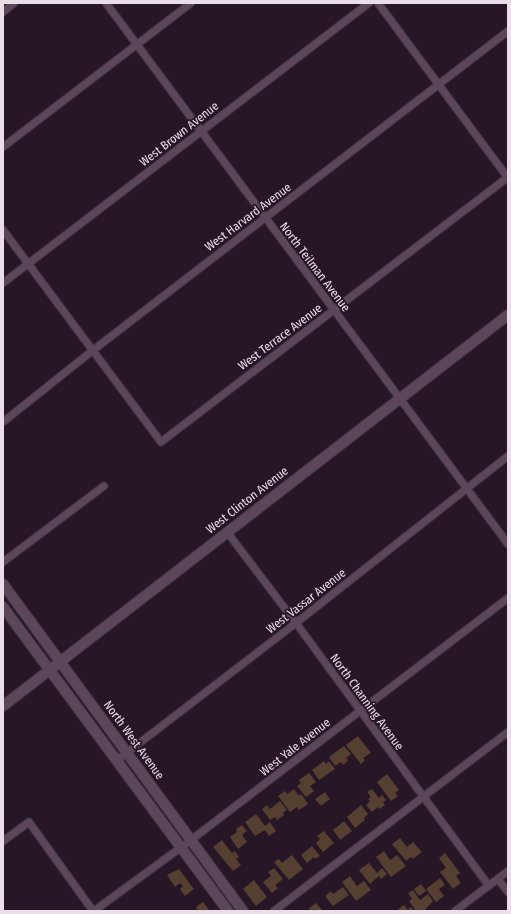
<svg xmlns="http://www.w3.org/2000/svg" width="511" height="914" font-family="'Fira Sans Condensed',sans-serif">
<style>
.building{fill:#553f30}
.lines{fill:none;stroke-linecap:round;stroke-linejoin:round}
.street-casing{stroke:#3f333f;stroke-width:9}
.secondary-casing{stroke:#3f333f;stroke-width:12}
.street{stroke:#5b4759;stroke-width:7}
.secondary{stroke:#5b4759;stroke-width:10}
.labels{text-anchor:middle;dominant-baseline:central;stroke-width:3.5;stroke-linejoin:round;paint-order:stroke}
.street-label{font-size:12px;fill:#eadee9;stroke:#261626}
</style>
<rect width="100%" height="100%" fill="#261626"/>
<!-- building -->
<g class="building">
<path d="M358 736 371 753 363 758 365 760 361 764 346 745Z"/>
<path d="M344 746 351 754 346 758 348 761 343 765 341 762 335 766 329 757Z"/>
<path d="M324 761 326 764 329 761 335 769 319 780 312 770Z"/>
<path d="M309 773 316 782 310 786 314 791 306 797 297 786 301 783 299 780Z"/>
<path d="M387 774 399 790 395 793 398 796 391 801 377 782Z"/>
<path d="M294 789 299 796 301 794 308 804 299 810 297 807 290 812 278 796 285 791 287 794Z"/>
<path d="M372 789 379 798 382 795 386 800 383 802 385 805 380 809 378 807 372 812 366 805 370 801 368 799 371 797 367 792Z"/>
<path d="M325 792 330 799 321 806 315 799Z"/>
<path d="M280 801 287 810 283 813 284 815 277 820 275 817 270 820 262 809 267 805 270 809Z"/>
<path d="M361 805 368 814 364 818 365 820 355 828 347 817Z"/>
<path d="M256 814 265 826 270 822 276 831 269 836 265 830 255 836 245 822Z"/>
<path d="M344 821 352 831 340 840 333 830Z"/>
<path d="M242 825 247 831 242 835 247 842 238 849 230 837 237 832 236 829Z"/>
<path d="M324 831 334 843 323 852 316 843 320 839 317 836Z"/>
<path d="M400 838 407 847 413 842 422 852 413 859 411 857 406 861 392 844Z"/>
<path d="M222 840 232 853 235 851 239 857 236 859 241 865 233 871 213 847Z"/>
<path d="M312 846 320 856 315 859 314 857 307 863 301 855Z"/>
<path d="M384 851 390 860 397 855 406 866 391 877 376 857Z"/>
<path d="M445 853 460 873 456 876 461 883 453 889 440 872 446 868 439 858Z"/>
<path d="M292 855 303 869 289 880 274 862 279 859 282 863Z"/>
<path d="M369 863 377 873 382 868 387 874 381 879 379 876 370 884 359 870Z"/>
<path d="M274 868 283 879 275 885 278 888 272 893 263 882 271 876 268 872Z"/>
<path d="M179 869 194 889 185 896 180 889 183 886 180 883 175 887 167 875Z"/>
<path d="M350 876 357 886 364 881 371 890 356 901 342 882Z"/>
<path d="M440 878 445 885 439 889 444 896 436 902 426 889Z"/>
<path d="M254 880 267 897 256 906 243 889Z"/>
<path d="M421 884 426 891 419 896 414 889Z"/>
<path d="M343 887 349 895 333 906 325 896 331 891 333 894Z"/>
<path d="M413 890 420 900 428 894 433 901 424 911H416L409 901 412 899 408 893Z"/>
<path d="M203 902 210 911H198L196 907Z"/>
<path d="M316 903 323 911H310L309 908Z"/>
<path d="M404 905 408 910 411 907 414 911H396Z"/>
</g>
<g class="lines">
<defs>
<g id="street">
<path d="M106 3 508 544"/>
<path d="M378 3 508 178"/>
<path d="M3 12 14 3"/>
<path d="M3 147 191 3"/>
<path d="M3 230 161 442 508 177"/>
<path d="M3 283 369 3"/>
<path d="M3 422 92 351 508 31"/>
<path d="M227 532 296 623 489 886"/>
<path d="M3 562 104 486"/>
<path d="M116 761 296 623 508 456"/>
<path d="M3 841 29 822 93 911"/>
<path d="M498 879 508 892"/>
<path d="M94 911 191 840 508 598"/>
<path d="M274 911 508 732"/>
<path d="M455 911 508 871"/>
</g>
<g id="secondary">
<path d="M3 584 243 911"/>
<path d="M3 607 228 911"/>
<path d="M3 706 508 315"/>
</g>
</defs>
<!-- street casing -->
<use href="#street" class="street-casing"/>
<!-- secondary casing -->
<use href="#secondary" class="secondary-casing"/>
<!-- street -->
<use href="#street" class="street"/>
<!-- secondary -->
<use href="#secondary" class="secondary"/>
</g>
<g class="labels">
<!-- street labels -->
<g class="street-label">
<text transform="translate(179 134) rotate(-38)">West Brown Avenue</text>
<text transform="translate(248 217) rotate(-37)">West Harvard Avenue</text>
<text transform="translate(315 267) rotate(53)">North Teilman Avenue</text>
<text transform="translate(280 337) rotate(-37)">West Terrace Avenue</text>
<text transform="translate(247 500) rotate(-38)">West Clinton Avenue</text>
<text transform="translate(306 601) rotate(-38)">West Vassar Avenue</text>
<text transform="translate(367 702) rotate(54)">North Channing Avenue</text>
<text transform="translate(134 740) rotate(54)">North West Avenue</text>
<text transform="translate(295 747) rotate(-38)">West Yale Avenue</text>
</g>
</g>
<!-- border -->
<rect width="511" height="914" fill="none" stroke="#eadee9" stroke-width="8"/>
</svg>
